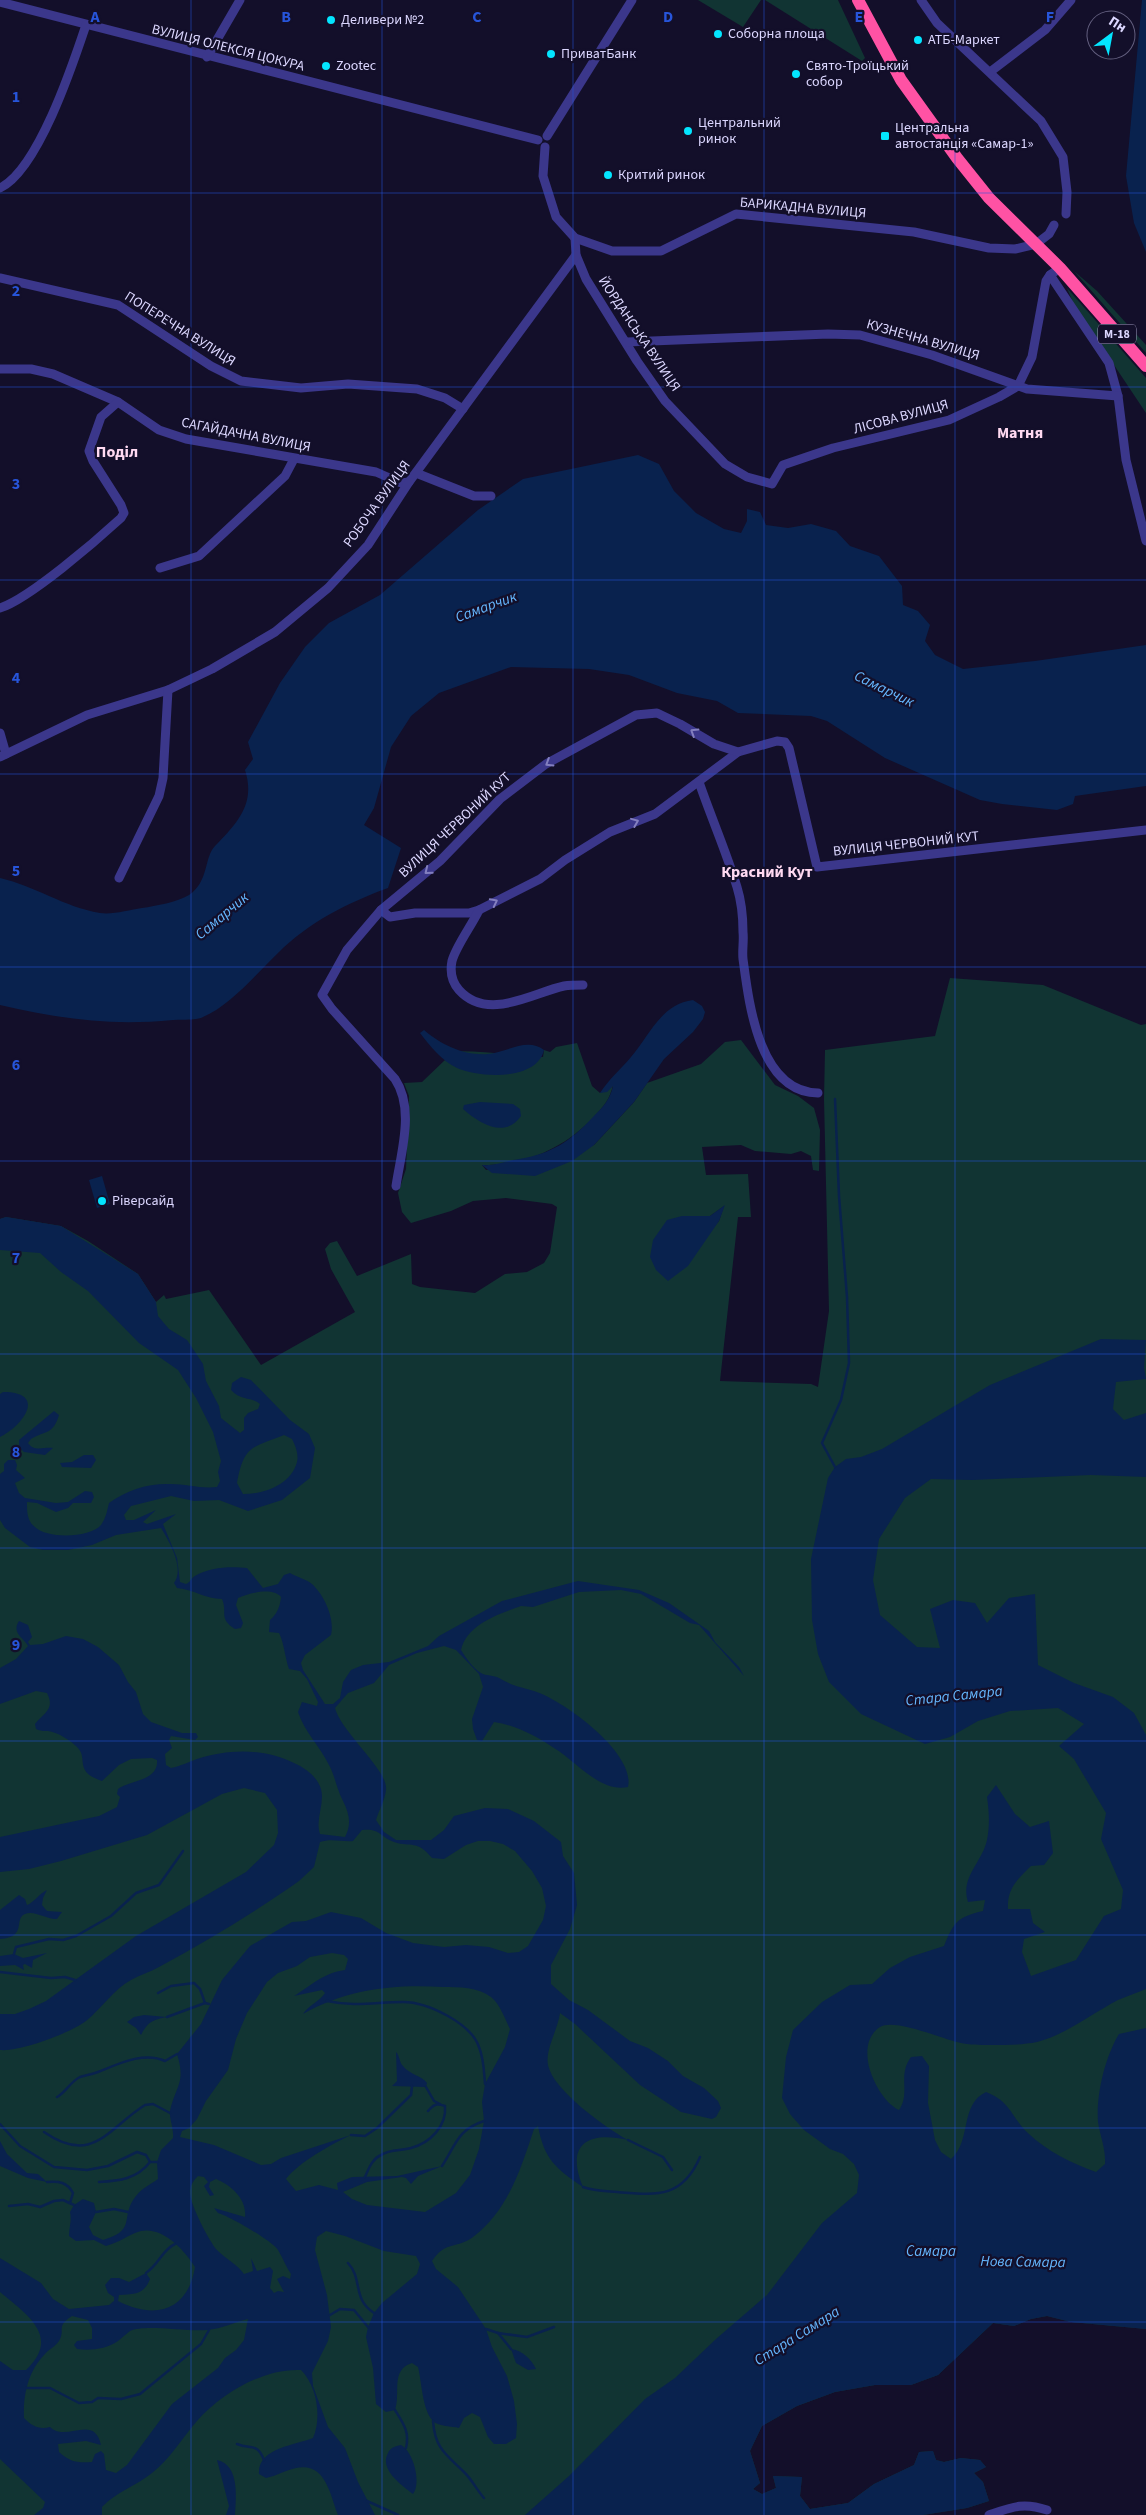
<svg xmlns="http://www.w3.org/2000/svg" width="1146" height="2515" font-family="'Source Sans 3',sans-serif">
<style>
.green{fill:#113433;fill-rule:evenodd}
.water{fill:#09224e;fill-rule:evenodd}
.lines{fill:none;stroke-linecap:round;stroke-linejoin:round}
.stream{stroke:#09224e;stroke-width:2.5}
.minor{stroke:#3b378b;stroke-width:9}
.highway{stroke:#ff52a4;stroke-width:12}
.oneway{stroke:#837fbf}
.grid{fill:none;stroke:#2755da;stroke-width:1;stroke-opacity:0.55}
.poi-dot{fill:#03e5ff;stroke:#130f2a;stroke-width:2}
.labels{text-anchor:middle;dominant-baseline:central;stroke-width:4.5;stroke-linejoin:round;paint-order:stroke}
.shield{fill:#130f2a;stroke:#a09bbf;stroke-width:1}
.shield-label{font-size:12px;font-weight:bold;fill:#dcd7ff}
.poi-label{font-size:14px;fill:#dcd7ff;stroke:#130f2a;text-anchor:start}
.street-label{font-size:14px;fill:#dcd7ff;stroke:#130f2a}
.water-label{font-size:15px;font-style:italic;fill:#65b7ff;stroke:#130f2a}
.quarter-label{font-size:16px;font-weight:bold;fill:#ffd9f1;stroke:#130f2a}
.grid-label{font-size:16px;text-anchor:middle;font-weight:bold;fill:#2755da;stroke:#130f2a;stroke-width:4.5;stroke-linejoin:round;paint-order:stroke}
</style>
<rect width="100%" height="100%" fill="#130f2a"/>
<!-- green -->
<g class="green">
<path d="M698 0H761L743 27Z"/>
<path d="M765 0H838L865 58 862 61Z"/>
<path d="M1074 271 1097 291 1146 345V353Z"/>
<path d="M1067 288 1146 378V413L1074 305Z"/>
<path d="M950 978 1043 985 1141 1025 1146 1024V2329L1071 2322 1047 2316 1031 2319 1014 2326 993 2323 938 2375 911 2385H875L835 2392 797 2406 762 2426 750 2451 760 2483 753 2489 762 2494 776 2488 773 2476 802 2477 800 2496 810 2509 848 2503 874 2484 914 2465 919 2452 933 2451 936 2460 944 2462 961 2458 980 2460 986 2467 974 2473 983 2482 989 2501 967 2508 923 2515H0V1219L6 1217 61 1226 88 1241 138 1274 156 1302 164 1295 166 1299 209 1290 261 1365 355 1312 331 1269 325 1249 330 1243 337 1241 357 1276 411 1254 412 1284 420 1287 475 1293 505 1274 527 1272 544 1263 550 1253 557 1207 552 1204 506 1198 473 1201 451 1211 411 1223 402 1212 398 1193 406 1169 409 1096 404 1083 422 1082 445 1060 442 1052C473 1049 510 1055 543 1057L544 1050 550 1052 556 1047 577 1043 592 1086 600 1093 613 1085C610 1099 604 1106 594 1117 563 1149 526 1165 482 1165L486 1170 594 1145 634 1102 647 1083 701 1064 725 1042 741 1040 775 1085 798 1096 814 1108 820 1130 819 1171 813 1170 811 1156 801 1151 791 1154 755 1151 741 1145 702 1147 706 1175 748 1174 751 1217H738L720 1381 811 1384 818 1387 829 1311 824 1099 825 1050 935 1036ZM724 1206 719 1221 705 1238 682 1216H710Z"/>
</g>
<!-- water -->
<g class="water">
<path d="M1142 0H1146V252L1134 223 1126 176Z"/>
<path d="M638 455 659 464 674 491 696 513 724 529 741 533 747 521V509L760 512 766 525 788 528 811 524 836 531 850 546 879 556 902 586 903 605 918 611 930 625 925 641 935 655 963 669 1035 661 1146 645V786L1075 796 1073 804 1057 810 1002 804 980 800 885 758 827 721 811 716 738 713 717 701 677 693 629 675 589 669 511 667 439 693 411 716 391 747 374 808 364 825 401 848 388 888C347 903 309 922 278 953 256 974 231 1005 203 1017 195 1021 182 1019 173 1020 110 1026 61 1019 0 1005V878C35 886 64 907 100 913 112 915 129 910 142 908 156 906 177 902 189 895 209 882 204 857 215 846 237 823 256 804 245 770L253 759 248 742 280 683 305 647 329 623 380 595 478 510 523 479Z"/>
<path d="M693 1000 702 1006 705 1012 703 1019 693 1032 664 1059 634 1102 594 1145 572 1161 535 1176 492 1173 482 1165C496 1166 505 1161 519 1159 551 1154 571 1141 593 1117 603 1107 610 1100 613 1086L607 1092 600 1093C609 1079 621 1069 631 1057 650 1035 661 1004 693 1000Z"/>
<path d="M424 1030C441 1045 465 1056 488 1054 508 1052 527 1037 544 1050 537 1081 480 1078 457 1068 442 1061 430 1046 420 1033Z"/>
<path d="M480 1102 513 1104 520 1109 521 1116C505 1139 480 1124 463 1109L464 1105Z"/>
<path d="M102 1176 110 1204 97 1208 89 1180Z"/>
<path d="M725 1205 719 1221 688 1266 668 1281 656 1270 650 1257 653 1240 667 1220 682 1216H710Z"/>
<path d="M6 1217 61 1226 138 1274 156 1302 158 1316 169 1329 187 1340 203 1364 206 1381 219 1406 221 1418 240 1433 244 1430V1418L248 1413 258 1409 260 1404C253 1397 241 1401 231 1390L232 1383 241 1377 251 1380 290 1420 309 1434 315 1448 310 1478 282 1500 248 1511 219 1500 194 1501 171 1496 131 1506 124 1515 126 1520H134L156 1510 143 1522 147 1524 176 1514 163 1524 177 1558 180 1582 186 1584C191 1582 190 1579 195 1576 209 1567 231 1566 247 1568L263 1588 278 1584 284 1575 290 1573C297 1577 306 1579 312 1584 324 1595 335 1618 331 1635L305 1655 301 1663 303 1670 325 1704H333L340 1698 343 1682 351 1670 363 1665 389 1662 428 1646 439 1636 502 1601 578 1581 639 1590 669 1603 709 1631 715 1642 739 1667 744 1676 699 1625 690 1623 641 1594 621 1590 579 1592 533 1607 521 1606C500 1614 467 1624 461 1650 466 1658 473 1668 481 1673 486 1676 494 1675 499 1678 515 1687 518 1686 534 1691 563 1700 636 1753 628 1787 600 1793 576 1761 554 1748 536 1736 515 1725 494 1722L482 1741 477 1740 473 1729 472 1719 483 1687 479 1674 456 1650 444 1646 417 1653 389 1665 374 1683 348 1693 335 1708C341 1732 389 1771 386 1790 385 1800 379 1810 376 1820L384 1832 396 1840H431L444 1830 454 1816 485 1808 508 1809 534 1821 561 1842 563 1856 574 1873 577 1905 570 1929 551 1965V1984L569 2000 588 2010 630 2041 648 2048 668 2061 683 2076 704 2088 718 2101 721 2108 716 2117 712 2119 681 2112 640 2085 575 2024 560 2013C558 2029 545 2050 548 2065 553 2090 606 2128 628 2140 588 2131 565 2144 583 2187 556 2169 544 2159 538 2126L534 2129C521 2168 508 2211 473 2237 458 2249 446 2240 432 2261L436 2269 458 2287 486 2329 492 2347 507 2376 514 2401 517 2424 516 2438 506 2444H494L488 2437 480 2417 472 2413 464 2418 459 2428C452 2426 439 2427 433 2421 422 2409 422 2383 418 2367L412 2363C390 2370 401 2393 395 2410L386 2412 376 2404 373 2368 366 2337 368 2327 374 2313 382 2303 417 2274 420 2264 416 2256 384 2251 345 2236 326 2231 317 2237 315 2250 327 2295 331 2327 328 2341 312 2373 313 2386 328 2427 345 2448 358 2482 375 2515H338C330 2495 326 2462 296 2468 286 2470 276 2476 266 2478L259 2474C257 2448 296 2445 313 2438 322 2418 317 2386 301 2370 264 2368 222 2393 197 2421 182 2438 171 2458 152 2473 136 2486 116 2492 102 2507V2515H34L43 2508 45 2502 0 2459V2361L13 2370H26C61 2337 28 2315 0 2292V2258L41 2283 53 2299 69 2309 109 2305 114 2301V2297L108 2293 105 2285 111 2278H119L129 2282 146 2273 150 2279C144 2295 134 2294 119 2295L118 2301C155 2320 188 2311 195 2267 184 2249 159 2222 135 2233 124 2238 119 2242 106 2246L94 2240 76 2241 69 2236C69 2227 72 2221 70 2212L74 2205 83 2199 94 2203 96 2212 89 2227 93 2235 103 2240C138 2230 119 2217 136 2196 141 2189 151 2184 158 2179L157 2162 161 2150 173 2138C174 2129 169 2118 170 2111 176 2085 186 2083 177 2054L201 2024 222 1980 250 1946 292 1922 306 1921 331 1912 361 1918 386 1933 413 1943 444 1947 466 1945 489 1947 508 1953 519 1952 528 1946 543 1920 546 1906 542 1888 532 1871 515 1851 503 1844 490 1841H478L466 1845 444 1859 432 1858C416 1839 412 1848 394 1842 379 1836 380 1828 362 1830L353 1841C342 1842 331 1838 320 1842L314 1867 299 1881C255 1912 207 1941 159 1967 150 1972 140 1975 131 1980 113 1990 102 2008 86 2021 70 2033 20 2052 0 2050V2014H15L29 2009 46 2001 136 1936 246 1872 274 1845 278 1833 277 1810 265 1793 244 1788 222 1794 147 1835 61 1861 29 1869 0 1872V1837L99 1816 117 1807 120 1797 117 1794 118 1789C130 1780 159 1781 157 1760L152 1758 131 1759 119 1765 102 1781C72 1771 90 1758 76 1746 70 1740 57 1732 48 1731 43 1731 41 1731 36 1729L35 1724C45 1712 55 1709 47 1693L36 1691 0 1704V1668L16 1659 28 1646C24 1638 11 1633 19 1621L28 1625 32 1637 28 1642 30 1645 43 1644 66 1636 83 1639 98 1647 119 1665 128 1682 136 1692 143 1714 151 1722 182 1733H196L198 1737 195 1740 171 1736 169 1740 172 1748 165 1754 166 1765 171 1768C181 1766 188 1762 197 1759 229 1749 263 1748 294 1763 305 1768 317 1776 321 1789 325 1804 315 1819 320 1834L345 1837C352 1824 349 1813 343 1801 337 1790 335 1776 329 1765 320 1746 305 1733 298 1712L302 1702 317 1706 318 1702 307 1679 300 1671 289 1669C285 1658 284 1642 279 1633L269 1632 270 1620C277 1614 280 1607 281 1597 273 1587 249 1593 238 1598L236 1605 243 1623 241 1628 235 1629C218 1618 228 1613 222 1599 205 1599 195 1590 177 1588L174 1583C185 1568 169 1541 161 1528L116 1535 92 1545 68 1550H43L30 1547 5 1528 0 1520V1474L4 1471V1464L8 1460H15L17 1465 16 1470 25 1478 15 1483 19 1493 25 1498 56 1503 68 1502 85 1491 92 1492 94 1497 91 1503H73L68 1508 56 1512 37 1503 27 1502C27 1512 27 1521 35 1527 47 1539 90 1538 101 1525 106 1518 107 1511 109 1503 127 1490 148 1483 171 1484 186 1484 201 1489 217 1487L220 1481 218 1472 221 1461 213 1432 196 1398 178 1370 139 1343 88 1291 61 1272 40 1253 0 1250V1219ZM284 1435 292 1439C295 1445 299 1454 297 1462 291 1485 264 1494 243 1494L237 1483C244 1445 252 1448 284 1435ZM332 1953 344 1955 348 1959 345 1970C323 1973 312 1985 294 1996L322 1990 325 1993C320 2001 309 2005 303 2014 347 1989 394 1984 443 1987 459 1987 478 1987 491 1997 500 2004 505 2019 510 2029L505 2047 485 2084 482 2102 484 2121 479 2149 470 2175 456 2193 425 2212 367 2205 352 2199 343 2192 367 2182 402 2177 406 2178 411 2184 418 2176 442 2166 397 2176 352 2177 337 2183 338 2190 319 2185 296 2191 286 2179C299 2162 332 2144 351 2135L281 2158 271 2164 261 2165 214 2145 180 2137 182 2131 189 2128 197 2119 206 2101 228 2070 236 2039 247 2013 267 1982 278 1973 297 1966 310 1957ZM198 2176 204 2177 208 2182 204 2186 210 2196 214 2195 209 2187 210 2182 216 2179C231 2185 247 2199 245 2217L214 2208 218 2213C229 2216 271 2240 278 2250 283 2258 286 2267 291 2274L290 2279 283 2276 277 2279 284 2292 278 2291 274 2293 270 2288 273 2271 270 2267 257 2271 251 2258 253 2271 244 2274C237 2264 226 2259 217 2250 209 2241 188 2201 190 2190 191 2184 194 2180 198 2176ZM72 2316 88 2320 92 2328V2339L77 2341 74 2345 77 2349C91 2351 106 2349 118 2341 122 2338 126 2334 130 2331 145 2324 187 2332 207 2330 222 2329 235 2322 248 2319L244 2340 236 2350 225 2358 218 2368 172 2404 127 2465 116 2473 106 2470 104 2454 101 2451 95 2454 92 2462C77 2463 70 2462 59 2452L58 2444 86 2441 101 2445C94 2413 66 2443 50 2427 39 2430 32 2426 24 2418 23 2395 28 2371 45 2354 49 2349 55 2347 59 2341 66 2329 55 2327 72 2316Z"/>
<path d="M1101 1339 1146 1340 1144 1368 1146 1379 1116 1382 1113 1409 1124 1420 1146 1413V1477L1091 1475 972 1480 931 1479 905 1498 879 1539 873 1580 880 1615 917 1647 940 1648 930 1609 953 1600 975 1603 987 1623 1009 1598 1035 1594 1038 1665 1074 1683 1113 1697 1134 1713 1146 1735V1989C1137 1993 1127 1996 1118 2000 1091 2014 1067 2034 1037 2042 1023 2045 1005 2045 991 2045 980 2045 967 2045 957 2042 940 2038 894 2018 880 2027 852 2045 876 2099 899 2110 911 2092 897 2076 911 2057L922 2056 929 2066 928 2103 935 2140 941 2152 951 2159C972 2141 959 2105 986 2092 1012 2102 1011 2118 1029 2134 1047 2151 1073 2164 1096 2172L1105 2164C1106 2149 1100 2136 1098 2122 1096 2095 1105 2057 1119 2034L1146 2028V2329L1071 2322 1047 2316 1031 2319 1014 2326 993 2323 938 2375 911 2385H875L835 2392 797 2406 762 2426 750 2451 760 2483 753 2489 762 2494 776 2488 773 2476 802 2477 800 2496 810 2509 848 2503 874 2484 914 2465 919 2452 933 2451 936 2460 944 2462 961 2458 980 2460 986 2467 974 2473 983 2482 989 2501 967 2508 923 2515H525L569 2476 645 2399 675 2378 716 2339 767 2295 822 2223 857 2193 859 2175 854 2164 843 2154 830 2149 804 2130 790 2114 782 2098 786 2057 793 2030 822 2002 850 1985 872 1984 890 1968 910 1957 944 1946C954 1922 957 1917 983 1911L985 1900 968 1902C960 1877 982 1863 987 1840 990 1825 989 1811 987 1797L996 1785 1015 1814 1030 1827 1049 1821 1053 1853 1044 1865 1031 1866C1017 1880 1007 1888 1008 1909H1030L1033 1923 1045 1932 1024 1939 1022 1952 1031 1976 1076 1960 1104 1916 1121 1909 1123 1890 1101 1839 1106 1813 1074 1759 1059 1746 1084 1724 1058 1708 1010 1711 978 1721 950 1737 925 1744 861 1714 829 1682 818 1654 812 1620 811 1559 828 1478 835 1467 846 1459 861 1457 882 1449 990 1385Z"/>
<path d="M3 1392C47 1392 24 1425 0 1437V1394Z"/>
<path d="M54 1411 59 1415C53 1435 46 1430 31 1439L28 1443C34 1452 43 1447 53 1448L45 1455 24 1452 19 1447V1440Z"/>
<path d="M84 1455H93L96 1460 91 1468 62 1467 60 1463 72 1462Z"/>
<path d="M47 1890 43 1898 42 1905 47 1911 62 1912 57 1919C47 1920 35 1910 25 1914 13 1919 28 1937 0 1939V1910L19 1895 25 1899 27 1905C33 1903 40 1893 47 1890Z"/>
<path d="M47 1953 33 1960 32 1968 25 1964 23 1965 24 1970 15 1965 0 1966V1956L14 1954 23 1958Z"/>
<path d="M144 2015 167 2017C152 2020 148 2022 141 2035L136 2028 127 2022 134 2017Z"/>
<path d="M396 2052C400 2056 399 2062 403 2066 410 2075 421 2075 427 2083L426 2087 392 2086 397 2081Z"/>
<path d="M0 2141 7 2154 27 2173 38 2174 47 2182 28 2178 0 2166Z"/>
<path d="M511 2349C522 2350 531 2359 536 2369L528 2370 516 2363Z"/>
<path d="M401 2445C413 2451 422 2483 413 2494 401 2485 379 2469 388 2453 390 2448 395 2446 401 2445Z"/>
<path d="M217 2460C240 2465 236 2498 235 2515H226L229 2506Z"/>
</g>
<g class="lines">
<!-- stream -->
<g class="stream">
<path d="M835 1099 839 1196 847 1297 849 1363 841 1400 822 1443 835 1467"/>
<path d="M14 1954 16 1947 49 1939 63 1940 76 1936 111 1916 136 1893 159 1885 183 1851"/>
<path d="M0 1972 51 1978 65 1977 75 1980"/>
<path d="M158 1993 171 1986 194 1983 200 1989 205 2003"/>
<path d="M327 2001C354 2007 377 2002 403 2002 427 2002 471 2023 479 2047 484 2059 484 2072 485 2084"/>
<path d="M167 2017 205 2003 209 2004"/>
<path d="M426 2087 434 2101 440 2104"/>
<path d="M57 2097C66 2092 70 2082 80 2077 86 2075 93 2074 98 2072 118 2064 144 2051 165 2061L177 2054"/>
<path d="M0 2124 20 2146 54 2167 87 2170 108 2166 137 2152 146 2155 150 2162H157"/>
<path d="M44 2132C93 2166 108 2128 145 2105L153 2104 170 2113"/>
<path d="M351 2135 365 2136 377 2128 411 2095 412 2086"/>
<path d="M628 2140 663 2157 672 2170"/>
<path d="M442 2166C456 2145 457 2130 484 2121"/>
<path d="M365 2177C369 2168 372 2159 381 2155 390 2149 401 2151 411 2148 430 2143 447 2126 445 2106 437 2103 434 2104 428 2111"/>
<path d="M47 2182C59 2181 67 2182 73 2193L70 2203"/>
<path d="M99 2182C119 2181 137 2179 150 2162"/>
<path d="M583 2187C594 2191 605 2191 617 2192 656 2195 682 2199 700 2157"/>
<path d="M9 2206 28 2204 40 2207 54 2201 63 2200 74 2205"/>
<path d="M96 2212 114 2209 128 2212"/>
<path d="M348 2263C363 2279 352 2299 374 2313"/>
<path d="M146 2273C160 2263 162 2250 175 2244"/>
<path d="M330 2315 340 2309 354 2310 368 2327"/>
<path d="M486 2329 498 2333 511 2349"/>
<path d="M498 2333 527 2337 554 2327"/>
<path d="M26 2388H50L79 2403 92 2402 98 2398 121 2399 140 2394 201 2344 209 2330"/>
<path d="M395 2410C403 2423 410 2432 406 2448"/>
<path d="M433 2421C435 2449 446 2454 465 2473 472 2480 477 2490 484 2498"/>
<path d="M237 2444C251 2450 257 2442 264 2460"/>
<path d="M367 2501 398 2515"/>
</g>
<!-- minor -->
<g class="minor">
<path d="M921 0 937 23 1041 121 1063 157 1067 192 1066 214"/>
<path d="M0 2 538 140"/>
<path d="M207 57 240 0"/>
<path d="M990 72 1045 30 1071 0"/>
<path d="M547 136 632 0"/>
<path d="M545 147 543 176 556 217 575 238 612 251H661L736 214 914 232 989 248 1015 249 1036 244 1049 234 1054 225"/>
<path d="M0 188C38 170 73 64 86 25"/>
<path d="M575 238 576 255 586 279 637 361 665 401 725 464 747 477 772 484 783 465 833 448 949 420 999 397 1018 386 1032 357 1046 281 1050 275 1060 268"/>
<path d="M1050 275 1109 363 1118 396 1126 460 1146 541"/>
<path d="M0 278 118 305 211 366 241 381 301 388 348 384 417 389 445 398 463 409"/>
<path d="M627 342 828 334 860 335 932 355 1027 389 1118 396"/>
<path d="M0 369H31L53 374 118 402 159 430 186 439 376 472 401 483 409 482"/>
<path d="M416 473 474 496H491"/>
<path d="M160 568 199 556 285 476 294 459"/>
<path d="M0 608C29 599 97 540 121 518L124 513 121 505 93 461 89 451 101 417 118 402"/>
<path d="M0 733 6 754"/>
<path d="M0 757 87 715 168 690 212 669 275 632 328 588 368 545 409 482 576 255"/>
<path d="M699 782C711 817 726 851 737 887 741 900 743 918 743 932 744 941 742 950 743 959 749 1004 759 1092 818 1093"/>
<path d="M119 878 159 796 163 778 168 690"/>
<path d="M381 910 390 917 415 913H469L479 910 540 879 565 860 610 832 655 814 738 752 777 741 785 742 789 748 817 867 1146 830"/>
<path d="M479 910C472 925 456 946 452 961 450 971 452 982 459 990 488 1022 532 993 564 986 570 985 577 985 583 985"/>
<path d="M396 1186C401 1152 415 1109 395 1079L332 1009 322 995 347 950 381 910 440 861 500 799 546 764 636 715 657 713 680 724 714 744 738 752"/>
<path d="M989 2515C1012 2507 1023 2502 1047 2510"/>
</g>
<!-- highway -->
<path class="highway" d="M858 0 901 80 957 158 989 198 1060 268 1146 366"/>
</g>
<!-- one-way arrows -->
<defs><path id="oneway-chevron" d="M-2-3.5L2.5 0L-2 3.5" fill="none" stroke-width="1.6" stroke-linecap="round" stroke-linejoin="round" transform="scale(1.25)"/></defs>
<g class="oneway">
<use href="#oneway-chevron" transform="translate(694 732) rotate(-148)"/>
<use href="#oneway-chevron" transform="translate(549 763) rotate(148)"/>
<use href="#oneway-chevron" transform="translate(635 822) rotate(-22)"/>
<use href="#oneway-chevron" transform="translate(428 871) rotate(141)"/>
<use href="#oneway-chevron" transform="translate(494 902) rotate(-27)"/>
</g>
<!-- grid -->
<path class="grid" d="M191 0V2515M382 0V2515M573 0V2515M764 0V2515M955 0V2515M0 193H1146M0 387H1146M0 580H1146M0 774H1146M0 967H1146M0 1161H1146M0 1354H1146M0 1548H1146M0 1741H1146M0 1935H1146M0 2128H1146M0 2322H1146"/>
<!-- markers -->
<g class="poi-dot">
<circle cx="331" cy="20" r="5"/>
<circle cx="718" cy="34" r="5"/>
<circle cx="918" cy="40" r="5"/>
<circle cx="551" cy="54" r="5"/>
<circle cx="326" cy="66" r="5"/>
<circle cx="796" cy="74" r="5"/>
<circle cx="688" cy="131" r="5"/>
<rect x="880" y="131" width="10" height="10" rx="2.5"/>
<circle cx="608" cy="175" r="5"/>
<circle cx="102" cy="1201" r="5"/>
</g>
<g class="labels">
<!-- shield labels -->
<rect class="shield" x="1098" y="324.5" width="38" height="19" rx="4"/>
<g class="shield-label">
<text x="1117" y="334">М-18</text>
</g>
<!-- poi labels -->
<g class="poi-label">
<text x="341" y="20">Деливери №2</text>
<text x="728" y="34">Соборна площа</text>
<text x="928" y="40">АТБ-Маркет</text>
<text x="561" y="54">ПриватБанк</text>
<text x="336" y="66">Zootec</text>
<text x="806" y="66">Свято-Троїцький<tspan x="806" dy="16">собор</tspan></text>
<text x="698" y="123">Центральний<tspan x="698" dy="16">ринок</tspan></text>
<text x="895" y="128">Центральна<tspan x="895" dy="16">автостанція «Самар-1»</tspan></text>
<text x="618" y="175">Критий ринок</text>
<text x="112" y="1201">Ріверсайд</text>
</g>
<!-- street labels -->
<g class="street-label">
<text transform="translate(228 48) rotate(14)">ВУЛИЦЯ ОЛЕКСІЯ ЦОКУРА</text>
<text transform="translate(803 208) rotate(5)">БАРИКАДНА ВУЛИЦЯ</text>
<text transform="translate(180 329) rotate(32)">ПОПЕРЕЧНА ВУЛИЦЯ</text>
<text transform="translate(639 334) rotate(56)">ЙОРДАНСЬКА ВУЛИЦЯ</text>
<text transform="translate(923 340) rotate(16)">КУЗНЕЧНА ВУЛИЦЯ</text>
<text transform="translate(901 417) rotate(-15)">ЛІСОВА ВУЛИЦЯ</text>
<text transform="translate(246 435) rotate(11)">САГАЙДАЧНА ВУЛИЦЯ</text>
<text transform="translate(377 504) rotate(-54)">РОБОЧА ВУЛИЦЯ</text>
<text transform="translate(455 825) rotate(-43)">ВУЛИЦЯ ЧЕРВОНИЙ КУТ</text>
<text transform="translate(906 844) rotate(-6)">ВУЛИЦЯ ЧЕРВОНИЙ КУТ</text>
</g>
<!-- water labels -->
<g class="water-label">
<text transform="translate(486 607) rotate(-20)">Самарчик</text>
<text transform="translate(884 689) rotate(26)">Самарчик</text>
<text transform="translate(222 916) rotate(-40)">Самарчик</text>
<text transform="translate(954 1696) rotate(-6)">Стара Самара</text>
<text x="931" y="2251">Самара</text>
<text transform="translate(1023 2262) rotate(1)">Нова Самара</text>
<text transform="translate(797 2336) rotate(-32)">Стара Самара</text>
</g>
<!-- quarter labels -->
<g class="quarter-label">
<text x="1020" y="433">Матня</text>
<text x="117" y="452">Поділ</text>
<text x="767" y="872">Красний Кут</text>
</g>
</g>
<g class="grid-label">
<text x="95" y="22">A</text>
<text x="286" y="22">B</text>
<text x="477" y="22">C</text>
<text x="668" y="22">D</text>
<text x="859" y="22">E</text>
<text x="1050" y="22">F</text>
<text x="16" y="102">1</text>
<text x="16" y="296">2</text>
<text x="16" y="489">3</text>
<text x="16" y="683">4</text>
<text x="16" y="876">5</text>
<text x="16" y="1070">6</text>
<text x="16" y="1263">7</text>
<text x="16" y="1457">8</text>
<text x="16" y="1650">9</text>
</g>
<!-- north arrow -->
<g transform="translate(1111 35) rotate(32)"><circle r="24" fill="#130f2a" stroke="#635f7f"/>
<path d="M0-4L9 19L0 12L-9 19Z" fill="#03e5ff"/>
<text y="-8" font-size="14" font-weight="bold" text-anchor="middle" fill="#dcd7ff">Пн</text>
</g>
</svg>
